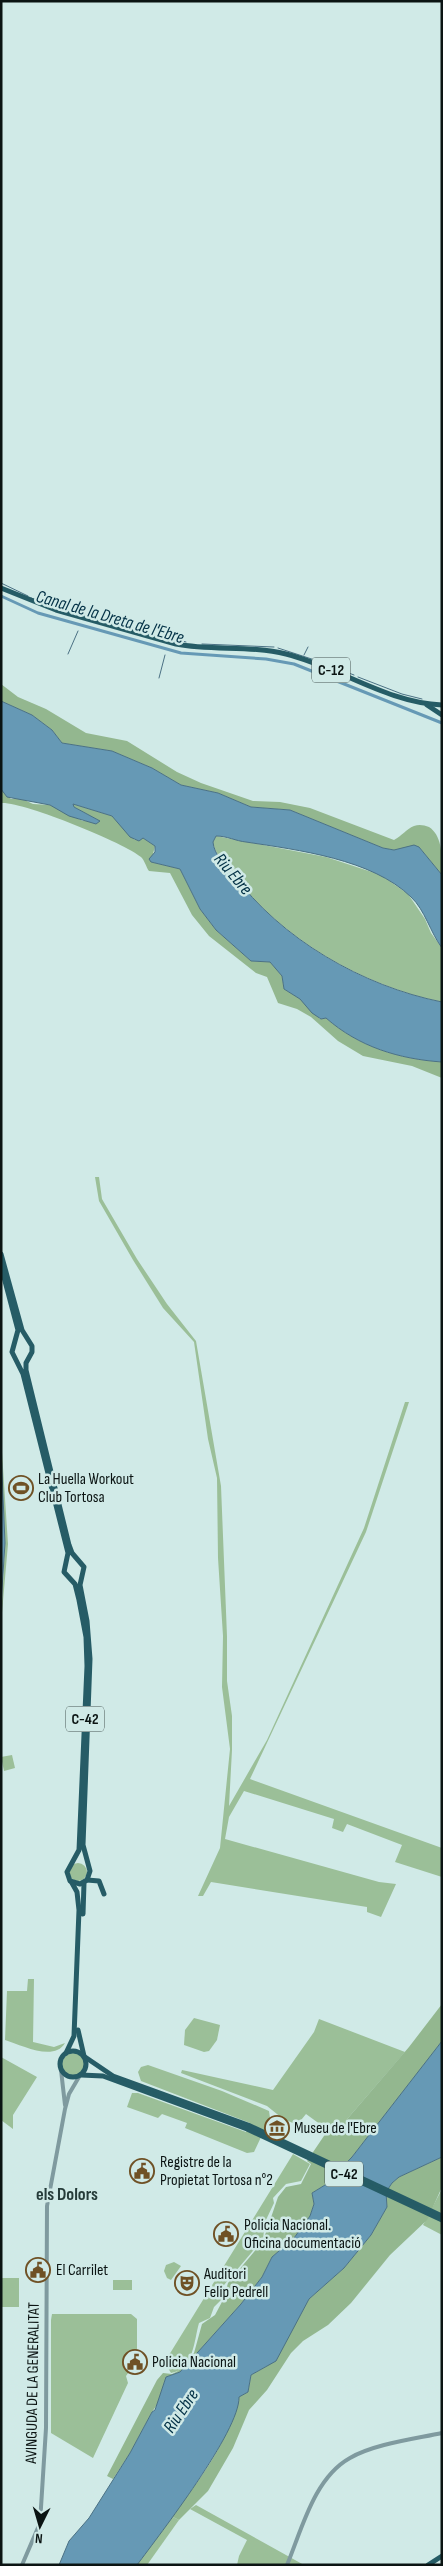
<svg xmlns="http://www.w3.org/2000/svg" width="443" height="2566" font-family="'Sofia Sans Condensed',sans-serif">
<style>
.green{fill:#9bbf98}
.forest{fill:#93b78f}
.water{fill:#6699b5;stroke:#4b7184}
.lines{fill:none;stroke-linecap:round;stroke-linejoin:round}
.stream{stroke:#4b7184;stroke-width:1}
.canal{stroke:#6699b5;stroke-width:3}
.minor{stroke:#7f9a9f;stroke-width:4}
.major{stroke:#265c66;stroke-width:5}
.labels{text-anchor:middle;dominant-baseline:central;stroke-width:5;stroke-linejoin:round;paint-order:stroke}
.shield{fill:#d0eae7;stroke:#465453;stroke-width:1}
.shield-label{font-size:15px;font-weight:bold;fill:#0b1413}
.poi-label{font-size:16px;fill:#0b1413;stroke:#d0eae7;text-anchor:start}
.street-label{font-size:16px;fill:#0b1413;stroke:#d0eae7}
.water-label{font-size:18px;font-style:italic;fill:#023045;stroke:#d0eae7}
.neighbourhood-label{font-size:18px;font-weight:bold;fill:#263c3a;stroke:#d0eae7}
</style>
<rect width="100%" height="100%" fill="#d0eae7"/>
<!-- green -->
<g class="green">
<path d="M216 836 326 857 381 875 408 894 425 919 431 933 442 948V1002C363 986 281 939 233 874 225 863 215 855 213 842Z"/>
<path d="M95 1177H99L102 1199 137 1259 167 1304 196 1341 221 1486 227 1636V1681L232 1716V1750L229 1806 267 1740 364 1528 405 1402H409L366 1532 250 1779 442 1848V1877L395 1862 402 1845 347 1824 343 1832 332 1828 334 1819 244 1791 229 1817 225 1839 379 1882 396 1884 381 1917 367 1912V1907L211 1882 203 1896H198L220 1848 230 1749 222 1687 223 1636 218 1558 217 1478 208 1439 194 1342 163 1308 133 1260 99 1201Z"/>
<path d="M1 1437 8 1544 1 1624 5 1543Z"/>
<path d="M12 1755 15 1768 4 1771 1 1757Z"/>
<circle cx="78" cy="1872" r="9"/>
<path d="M28 1979H34L33 2042 54 2047 65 2043C54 2062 21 2045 5 2040L7 1991H27Z"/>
<path d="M194 2018 220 2025 217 2040 209 2051 204 2052 184 2045 185 2030Z"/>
<path d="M319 2019 405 2052 342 2125 334 2131 328 2130 306 2114 297 2125 282 2118 267 2106 181 2073 182 2070 273 2090 314 2032Z"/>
<circle cx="74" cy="2065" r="12"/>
<path d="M1 2057 37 2077 13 2115V2129L1 2120Z"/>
<path d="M148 2065 222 2091 269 2111 270 2118 254 2152 247 2153 185 2128 187 2123 162 2114 158 2118 127 2107 132 2093H138L246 2132 250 2123 141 2081 138 2072 141 2067Z"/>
<path d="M293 2154 310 2164 301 2181 286 2184 273 2198 274 2203 265 2222 263 2239 258 2241 257 2246 224 2285 221 2300 214 2307 210 2318 199 2323C194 2340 194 2369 171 2373L168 2368 169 2355Z"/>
<path d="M442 2189V2235L423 2225Z"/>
<path d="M174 2262 181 2266 171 2280 167 2278 164 2271 166 2265Z"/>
<rect x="1" y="2278" width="18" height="29"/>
<rect x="113" y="2280" width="19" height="10"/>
<path d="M52 2314H131L137 2319V2355L130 2356 131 2369 126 2376 128 2383 93 2458 51 2433V2320Z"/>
<path d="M196 2505 304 2565H237L239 2556 247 2540 190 2509Z"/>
<path d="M171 2516 179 2520 147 2565H137Z"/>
</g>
<!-- forest -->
<g class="forest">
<path d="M1 684 18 697 46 709 86 733 127 741 177 772 201 783 253 801 280 802 310 808 394 840C402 836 406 829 414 826 419 824 424 825 429 827 443 836 442 858 442 875L419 847 394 850 383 848 290 810 251 807 218 793 181 785 152 768 112 751 62 743 52 730 32 715 1 701Z"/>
<path d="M1 789 11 799 20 798 33 804 50 805 83 821 98 820 74 807 73 804 112 816 135 840 143 838 155 846 151 862 180 869 200 909 216 930 251 961 270 962 282 976 284 989 302 1000 320 1019 326 1018C359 1047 399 1059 442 1062V1078L412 1066 363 1056 338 1041 311 1017 297 1009 278 1003 267 977 256 973 209 936 192 915 170 873 149 871C146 867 145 861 141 857 125 843 22 801 1 803Z"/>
<path d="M442 2004V2041L433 2053 352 2157 325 2185 312 2193 314 2204 310 2216 294 2238 272 2257 262 2277 241 2304 180 2372 166 2377 159 2402 152 2412 130 2453 113 2479 107 2476 157 2380 163 2373 172 2374 178 2371 194 2353 202 2324 215 2315 223 2300 228 2283 263 2241 278 2197 286 2187 301 2184 311 2164 307 2161 328 2130 334 2131 342 2125 409 2047Z"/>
<path d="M442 2157V2187L427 2220 390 2255 351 2303 328 2325 303 2341 291 2353 267 2390 249 2410 233 2448 208 2491 179 2520 171 2516C200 2481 228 2442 239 2397L248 2392 251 2375 267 2366 288 2337 309 2299 344 2268 371 2235 387 2207 386 2192 392 2183 399 2177Z"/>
</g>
<!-- water -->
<g class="water">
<path d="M1 701 32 715 52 730 62 743 112 751 152 768 181 785 218 793 251 807 290 810 383 848 394 850 414 845 419 847 442 875V948C430 932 425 910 411 897 372 859 298 850 246 842 236 841 227 836 216 836L213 842C214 855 225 864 233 874 281 939 362 986 442 1002V1062C399 1059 359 1047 326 1018L321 1019 312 1013 300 999 284 989 282 976 270 962 251 961 216 930 200 909 180 869 151 862 149 859 155 852V846L143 838 139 841 130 837 112 816 73 804 74 807 100 821 96 824 69 816 50 805 7 797 1 789Z"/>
<path d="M1 1449 5 1543 1 1604Z"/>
<path d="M442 2041V2157L399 2177 392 2183 386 2192 387 2207 371 2235 344 2268 309 2299 276 2361 251 2375 248 2392 239 2397C240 2431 160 2534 137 2565H59L69 2541 89 2518 130 2453 152 2412 155 2410 166 2377 180 2372 241 2304 262 2277 272 2257 294 2238 310 2216 314 2204 312 2193 325 2185 352 2157Z"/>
</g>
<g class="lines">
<!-- stream -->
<g class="stream">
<path d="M1 583 28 596"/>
<path d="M31 598 40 601"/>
<path d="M45 602 87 614"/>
<path d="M91 615 97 617"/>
<path d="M101 618 141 630"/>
<path d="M157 634 186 642"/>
<path d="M202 644 274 647"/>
<path d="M278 648 330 665"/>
<path d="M68 654 78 631"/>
<path d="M304 655 308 647"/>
<path d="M333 667 354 675"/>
<path d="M358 677 402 694 422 699"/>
<path d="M159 678 165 655"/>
</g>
<!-- canal -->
<path class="canal" d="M1 596 38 613 181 653 266 659 294 664 442 723"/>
<!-- minor -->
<g class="minor">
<path d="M61 2070 65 2105"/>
<path d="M22 2565 40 2523 46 2428 47 2206 65 2109 69 2094 79 2077"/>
<path d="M287 2565C302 2529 314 2478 350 2458 374 2444 414 2439 442 2433"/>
</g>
<!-- major -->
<g class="major">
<path d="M1 588 56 610 176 644C213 651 250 645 286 654 339 667 387 703 442 705"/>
<path d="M427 705 442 715"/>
<path d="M1 1254 22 1330 32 1346V1352L26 1363V1370L69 1545 72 1553 84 1567 80 1585 87 1621 90 1659 83 1845 90 1871 87 1880 80 1884 70 1881 67 1872 79 1850 87 1666 86 1637 79 1600 75 1584 64 1572 68 1553 23 1374 12 1352 18 1330 1 1266"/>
<path d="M87 1880 99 1881 104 1894"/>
<path d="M83 1914 84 1883"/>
<path d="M78 2030 84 2056"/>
<circle cx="73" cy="2064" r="13"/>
<path d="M66 2053 74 2036 79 1910 77 1892 72 1883"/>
<path d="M85 2057 113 2076 248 2125 442 2216"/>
<path d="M81 2075 103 2076 247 2129 442 2220"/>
<path d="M428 2565 442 2556"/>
</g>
</g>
<!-- icons -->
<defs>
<symbol id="stadium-ring" viewBox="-11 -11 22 22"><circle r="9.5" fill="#d0eae7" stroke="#6f5125" stroke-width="1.5"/><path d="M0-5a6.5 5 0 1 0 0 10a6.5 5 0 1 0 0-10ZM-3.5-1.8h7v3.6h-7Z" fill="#6f5125"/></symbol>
<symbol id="museum-ring" viewBox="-11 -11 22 22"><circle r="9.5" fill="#d0eae7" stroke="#6f5125" stroke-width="1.5"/><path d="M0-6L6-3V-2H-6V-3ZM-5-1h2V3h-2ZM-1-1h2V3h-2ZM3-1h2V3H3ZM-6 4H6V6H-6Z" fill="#6f5125"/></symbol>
<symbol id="civic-ring" viewBox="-11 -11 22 22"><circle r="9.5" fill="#d0eae7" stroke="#6f5125" stroke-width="1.5"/><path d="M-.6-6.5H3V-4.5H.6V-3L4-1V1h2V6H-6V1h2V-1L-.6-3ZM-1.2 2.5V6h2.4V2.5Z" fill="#6f5125"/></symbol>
<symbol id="theatre-ring" viewBox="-11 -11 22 22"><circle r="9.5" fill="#d0eae7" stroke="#6f5125" stroke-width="1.5"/><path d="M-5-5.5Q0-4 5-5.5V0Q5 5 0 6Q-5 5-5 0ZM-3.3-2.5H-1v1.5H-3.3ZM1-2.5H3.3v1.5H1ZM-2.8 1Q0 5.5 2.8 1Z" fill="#6f5125"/></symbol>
</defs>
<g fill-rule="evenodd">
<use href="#stadium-ring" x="7" y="1474" width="28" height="28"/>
<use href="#museum-ring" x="263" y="2114" width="28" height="28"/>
<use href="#civic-ring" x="128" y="2157" width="28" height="28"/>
<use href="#civic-ring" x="212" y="2220" width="28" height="28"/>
<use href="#civic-ring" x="24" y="2256" width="28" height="28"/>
<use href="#theatre-ring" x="173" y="2269" width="28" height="28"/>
<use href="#civic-ring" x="121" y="2348" width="28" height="28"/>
</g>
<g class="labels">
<!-- shield labels -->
<g class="shield">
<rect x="312" y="657.5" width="38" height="25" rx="4"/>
<rect x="66" y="1706.5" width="38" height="25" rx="4"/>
<rect x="325" y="2161.5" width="38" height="25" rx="4"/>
</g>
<g class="shield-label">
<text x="331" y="670">C-12</text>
<text x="85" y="1719">C-42</text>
<text x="344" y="2174">C-42</text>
</g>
<!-- poi labels -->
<g class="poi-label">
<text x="38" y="1479">La Huella Workout<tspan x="38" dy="18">Club Tortosa</tspan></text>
<text x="294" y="2128">Museu de l'Ebre</text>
<text x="160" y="2162">Registre de la<tspan x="160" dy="18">Propietat Tortosa n°2</tspan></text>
<text x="244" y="2225">Policia Nacional.<tspan x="244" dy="18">Oficina documentació</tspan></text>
<text x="56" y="2270">El Carrilet</text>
<text x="204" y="2274">Auditori<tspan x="204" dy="18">Felip Pedrell</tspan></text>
<text x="152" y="2362">Policia Nacional</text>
</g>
<!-- street labels -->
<g class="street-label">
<text transform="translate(33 2383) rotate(-89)">AVINGUDA DE LA GENERALITAT</text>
</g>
<!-- water labels -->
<g class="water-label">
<text transform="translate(110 617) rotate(16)">Canal de la Dreta de l'Ebre</text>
<text transform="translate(233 874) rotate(50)">Riu Ebre</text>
<text transform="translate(181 2411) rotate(-56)">Riu Ebre</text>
</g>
<!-- neighbourhood labels -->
<g class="neighbourhood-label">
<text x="67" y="2194">els Dolors</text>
</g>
</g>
<!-- border -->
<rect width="443" height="2566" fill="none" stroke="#0b1413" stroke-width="5"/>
<!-- north arrow -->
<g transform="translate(40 2526) rotate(185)" stroke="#d0eae7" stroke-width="4" paint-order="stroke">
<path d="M0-4L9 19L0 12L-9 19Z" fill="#0b1413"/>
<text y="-8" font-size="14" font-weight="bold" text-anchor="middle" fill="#0b1413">N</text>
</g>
</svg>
